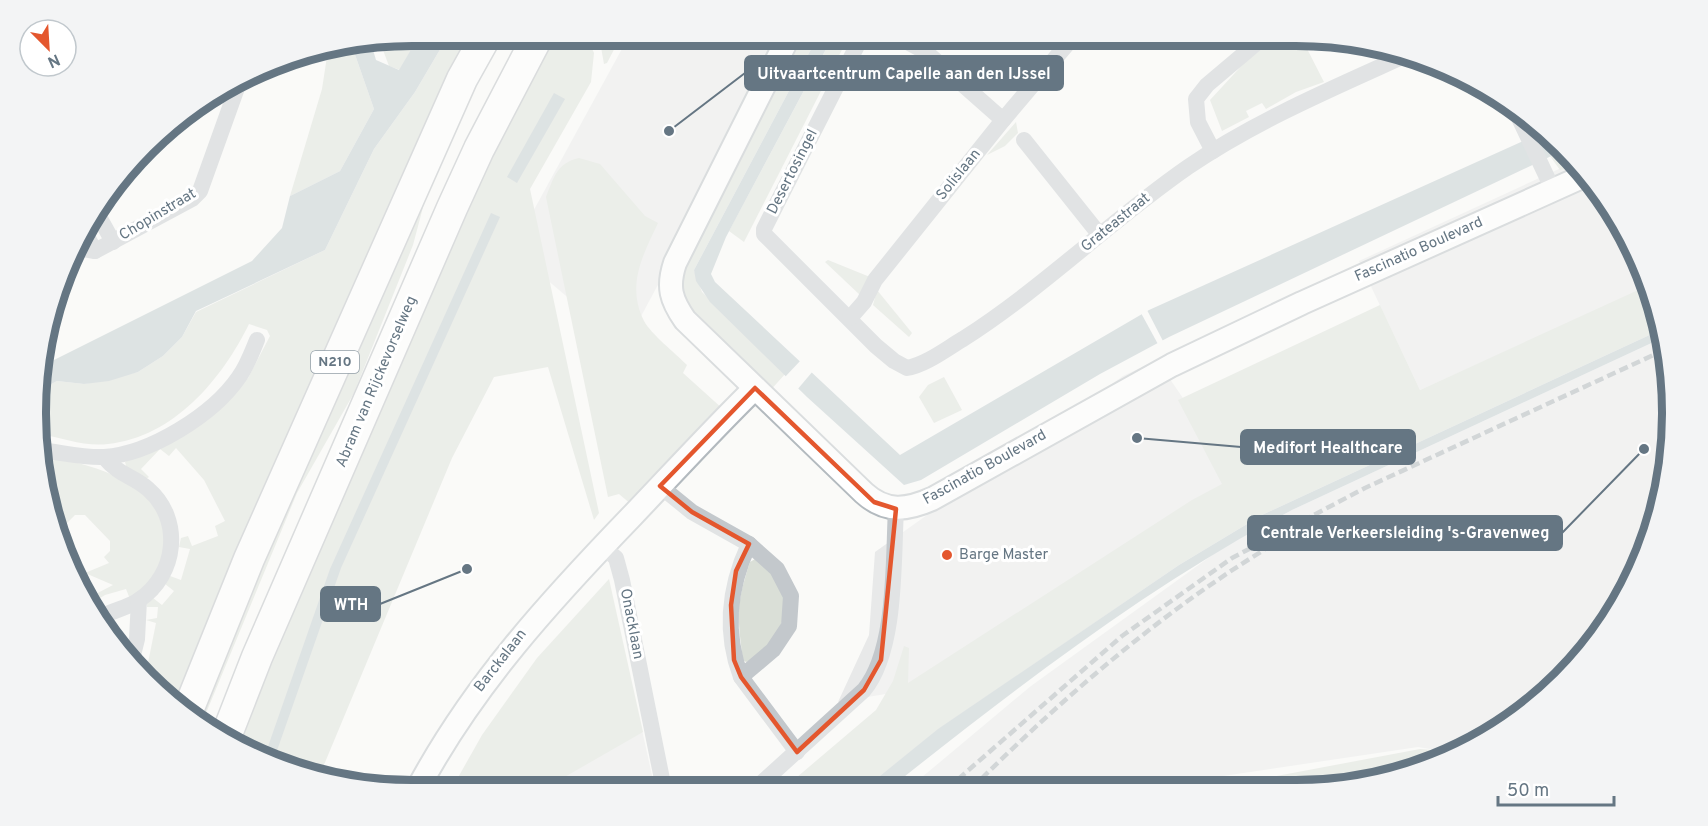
<svg xmlns="http://www.w3.org/2000/svg" width="1708" height="826" font-family="Overpass,sans-serif">
<style>
.built{fill:#e8e9e9}
.green{fill:#dadfd7}
.water{fill:#bbc7cb}
.pier{fill:#fafaf8}
.lines{fill:none;stroke-linecap:round;stroke-linejoin:round}
.secondary-casing{stroke:#b3babf;stroke-width:26}
.highway-casing{stroke:#b4b9bd;stroke-width:33}
.street{stroke:#c3c8cc;stroke-width:16}
.secondary{stroke:#fff;stroke-width:22}
.highway{stroke:#fff;stroke-width:30}
.rail{stroke:#a2aab0;stroke-width:4.5;stroke-dasharray:9 4.5;stroke-linecap:butt}
.marked{fill:none;stroke:#e4572e;stroke-width:4.5;stroke-linejoin:round}
.poi-dot{fill:#e4572e;stroke:#fff;stroke-width:2}
.labels{text-anchor:middle;dominant-baseline:central;stroke-width:6;stroke-linejoin:round;paint-order:stroke}
.shield{fill:#fff;stroke:#939fa8;stroke-width:1.5}
.shield-label{font-size:14px;font-weight:bold;fill:#657683}
.street-label{font-size:15px;fill:#657683;stroke:#fff}
.poi-label{font-size:15px;fill:#657683;stroke:#fff;text-anchor:start}
.rim{fill:none;stroke:#657683;stroke-width:8}
.leader{fill:none;stroke:#657683;stroke-width:2}
.callout-dot{fill:#657683;stroke:#fff;stroke-width:2}
.callout{fill:#657683;stroke:#657683;stroke-width:2}
.callout-label{font-size:16px;text-anchor:middle;font-weight:bold;fill:#fff}
</style>
<rect width="100%" height="100%" fill="#fafaf8"/>
<!-- built -->
<g class="built">
<path d="M629 36H782L660 281 625 346 512 250Z"/>
<path d="M1572 163 1643 269 1647 288 1420 390 1359 261Z"/>
<path d="M1658 340 1672 413 1643 558 1594 643 1524 712 1454 753 1418 747 1196 780 1181 787 909 788 1031 686 1222 548 1292 510Z"/>
<path d="M1157 360 1240 482 915 689 838 702 869 635 875 552 1123 376Z"/>
<path d="M640 721 655 789 527 790Z"/>
</g>
<!-- green -->
<g class="green">
<path d="M419 36 400 70 389 66 380 42Z"/>
<path d="M448 36H475L179 702 145 678 156 623 146 620 157 618 158 607H147V603L153 598 162 605 174 591 165 584 170 576 181 580 190 549 179 547 181 538 188 536 192 546 218 536 215 526 225 521 204 480 176 448 169 456 160 449 141 469 149 477 146 479 127 469 125 462 248 378 270 336 267 330 249 324C222 379 174 437 108 444 86 447 62 438 40 434L42 389 57 381 84 384 138 372 163 356 182 337 196 312 325 250 374 149 415 92Z"/>
<path d="M550 36H586L594 53 591 82 530 189 599 513 594 520 548 367 494 377 452 458 321 772 268 761 233 738 491 141Z"/>
<path d="M599 36H621L607 63 604 64Z"/>
<path d="M797 36H818L694 270 702 292 786 373 768 393 684 309 676 270Z"/>
<path d="M833 36H849L744 242 729 231Z"/>
<path d="M1279 36 1301 37 1324 82 1296 92 1266 109 1262 103 1246 111 1249 117 1222 131 1210 100 1246 61Z"/>
<path d="M352 46 374 109 340 171 290 196 322 89 328 50Z"/>
<path d="M1016 122 1018 133 1005 146 987 155Z"/>
<path d="M1564 150 1575 167 1560 170 1550 156Z"/>
<path d="M579 158 600 164 645 216 658 223C643 255 626 285 644 321 651 334 675 353 687 365L683 373 724 410 632 505 619 494 608 497 546 197C554 177 557 163 579 158Z"/>
<path d="M435 162 413 245 354 393 297 493 204 718 199 715Z"/>
<path d="M828 260 870 277 860 295 825 262Z"/>
<path d="M1647 286 1656 332 1262 515 1179 565 939 729 865 788 783 789 876 710 893 681 904 646 909 648 908 683 1192 500 1222 484 1178 400 1380 305 1420 390Z"/>
<path d="M877 290 912 333 909 337 873 305Z"/>
<path d="M944 377 962 410 934 423 919 397 928 385Z"/>
<path d="M40 455C88 464 159 478 165 538 166 550 161 568 153 577 147 585 137 592 130 599L126 589 105 595 92 603 88 598 113 585 85 573 109 563 104 557 110 551V541L85 515H75L60 530 39 463Z"/>
<path d="M755 559H760C767 568 783 582 785 593 789 619 772 653 746 662L743 660C737 615 736 605 750 562Z"/>
<path d="M609 579 643 732 542 790H451L482 735 537 658Z"/>
<path d="M1420 749 1455 752C1400 784 1300 787 1237 787L1250 781Z"/>
</g>
<!-- water -->
<g class="water">
<path d="M419 36H448L415 92 374 149 325 250 196 311 182 337 163 356 138 372 109 381 84 384 57 381 42 389V366L252 261 282 228 290 196 340 171 374 109 352 46 371 43 376 60 399 70Z"/>
<path d="M818 36H833L726 237 711 274 715 282 900 455 1149 310 1541 133 1564 150 1169 337 1100 374 921 480 904 485 807 397 710 302 696 281 694 270Z"/>
<path d="M554 93 565 99 517 183 507 177Z"/>
<path d="M491 213 500 217 341 568 273 762 264 758 330 569Z"/>
<path d="M1656 332 1658 340 1292 510C1148 586 1017 687 890 788H865L938 729 1179 565 1262 515Z"/>
<path d="M1388 775 1345 787H1306Z"/>
</g>
<!-- pier -->
<g class="pier">
<path d="M1147 310 1164 343 1159 346 1141 313Z"/>
<path d="M801 360 813 371 797 390 785 377Z"/>
</g>
<g class="lines">
<defs>
<g id="secondary">
<path d="M789 36 675 263C667 287 671 300 685 320L864 493C886 513 907 510 932 499L1172 365 1302 303 1582 177"/>
<path d="M417 790C473 685 550 601 632 516 673 473 713 429 755 388"/>
</g>
<g id="highway">
<path d="M189 708 249 559 462 79 486 36"/>
<path d="M227 734 257 657 452 208 479 149 538 36"/>
</g>
</defs>
<!-- secondary casing -->
<use href="#secondary" class="secondary-casing"/>
<!-- highway casing -->
<use href="#highway" class="highway-casing"/>
<!-- street -->
<g class="street">
<path d="M862 36 764 229V234L876 346 894 361 907 368C927 364 946 349 963 339 1043 288 1110 221 1188 167 1254 122 1329 90 1402 57"/>
<path d="M896 36 926 52 1003 120"/>
<path d="M1519 118 1553 190"/>
<path d="M1024 140 1099 234"/>
<path d="M1213 151 1198 122 1196 99 1207 85 1265 36"/>
<path d="M97 213 113 242"/>
<path d="M84 231 95 251"/>
<path d="M78 248 95 251 192 199 200 191 238 85"/>
<path d="M850 318 864 302 875 280 1003 120 1074 36"/>
<path d="M40 450C60 452 83 458 104 457 150 454 213 415 239 377 247 366 252 352 257 340"/>
<path d="M660 486 692 512 749 544 777 569 791 596 789 626 773 650 741 677 797 752"/>
<path d="M602 546 616 558 622 580 664 789"/>
<path d="M101 617C113 610 128 608 139 600 177 575 183 519 148 489 132 475 121 477 104 457"/>
<path d="M132 659 137 639 139 600"/>
<path d="M741 677C724 632 729 587 749 544"/>
<path d="M755 789 864 690C897 650 893 560 896 509"/>
</g>
<!-- secondary -->
<use href="#secondary" class="secondary"/>
<!-- highway -->
<use href="#highway" class="highway"/>
<!-- rail -->
<g class="rail">
<path d="M948 788 1122 636 1232 558 1365 488 1660 352"/>
<path d="M972 788C1065 696 1163 610 1277 542"/>
</g>
</g>
<!-- marked area -->
<path d="M0 0H1708V826H0ZM755 388 874 502 896 509 881 660 864 690 797 752 741 677 734 660 731 605 736 571 749 544 692 512 660 486Z" fill="#fafaf8" fill-opacity=".55" fill-rule="evenodd"/>
<path class="marked" d="M755 388 874 502 896 509 881 660 864 690 797 752 741 677 734 660 731 605 736 571 749 544 692 512 660 486Z"/>
<!-- markers -->
<circle class="poi-dot" cx="947" cy="555" r="6"/>
<g class="labels">
<!-- shield labels -->
<rect class="shield" x="311" y="351" width="48" height="22" rx="4.5"/>
<g class="shield-label">
<text x="335" y="362">N210</text>
</g>
<!-- street labels -->
<g class="street-label">
<text transform="translate(793 172) rotate(-63)">Desertosingel</text>
<text transform="translate(959 175) rotate(-51)">Solislaan</text>
<text transform="translate(158 215) rotate(-31)">Chopinstraat</text>
<text transform="translate(1116 223) rotate(-39)">Grateastraat</text>
<text transform="translate(1419 250) rotate(-24)">Fascinatio Boulevard</text>
<text transform="translate(377 382) rotate(-67)">Abram van Rijckevorselweg</text>
<text transform="translate(985 468) rotate(-29)">Fascinatio Boulevard</text>
<text transform="translate(631 624) rotate(79)">Onacklaan</text>
<text transform="translate(501 661) rotate(-52)">Barckalaan</text>
</g>
<!-- poi labels -->
<g class="poi-label">
<text x="959" y="555">Barge Master</text>
</g>
</g>
<!-- crop -->
<path d="M0 0H1708V826H0ZM412 46H1296A366 366 0 0 1 1662 412V414A366 366 0 0 1 1296 780H412A366 366 0 0 1 46 414V412A366 366 0 0 1 412 46Z" fill="#f3f4f5" fill-rule="evenodd"/>
<path class="rim" d="M412 46H1296A366 366 0 0 1 1662 412V414A366 366 0 0 1 1296 780H412A366 366 0 0 1 46 414V412A366 366 0 0 1 412 46Z"/>
<!-- callouts -->
<path class="leader" d="M669 131L745 73M1137 438L1241 447M1644 449L1562 533M467 569L380 604"/>
<g class="callout-dot">
<circle cx="669" cy="131" r="6"/>
<circle cx="1137" cy="438" r="6"/>
<circle cx="1644" cy="449" r="6"/>
<circle cx="467" cy="569" r="6"/>
</g>
<g class="callout">
<rect x="745" y="56" width="318" height="34" rx="6"/>
<rect x="1241" y="430" width="174" height="34" rx="6"/>
<rect x="1248" y="516" width="314" height="34" rx="6"/>
<rect x="321" y="587" width="59" height="34" rx="6"/>
</g>
<g class="callout-label">
<text x="904" y="79">Uitvaartcentrum Capelle aan den IJssel</text>
<text x="1328" y="453">Medifort Healthcare</text>
<text x="1405" y="538">Centrale Verkeersleiding 's-Gravenweg</text>
<text x="351" y="610">WTH</text>
</g>
<!-- north arrow -->
<g transform="translate(48 48) rotate(156)"><circle r="28" fill="#ffffff" stroke="#c1c8cd" stroke-width="1.5"/>
<path d="M0-4.5L10 22L0 15L-10 22Z" fill="#e4572e"/>
<text y="-9" font-size="16" font-weight="bold" text-anchor="middle" fill="#657683">N</text>
</g>
<!-- scale -->
<path d="M1498 796v9h116v-9" fill="none" stroke="#657683" stroke-width="3"/>
<text x="1507" y="796" font-size="18" fill="#657683" stroke="#ffffff" stroke-width="4.5" paint-order="stroke">50 m</text>
</svg>
